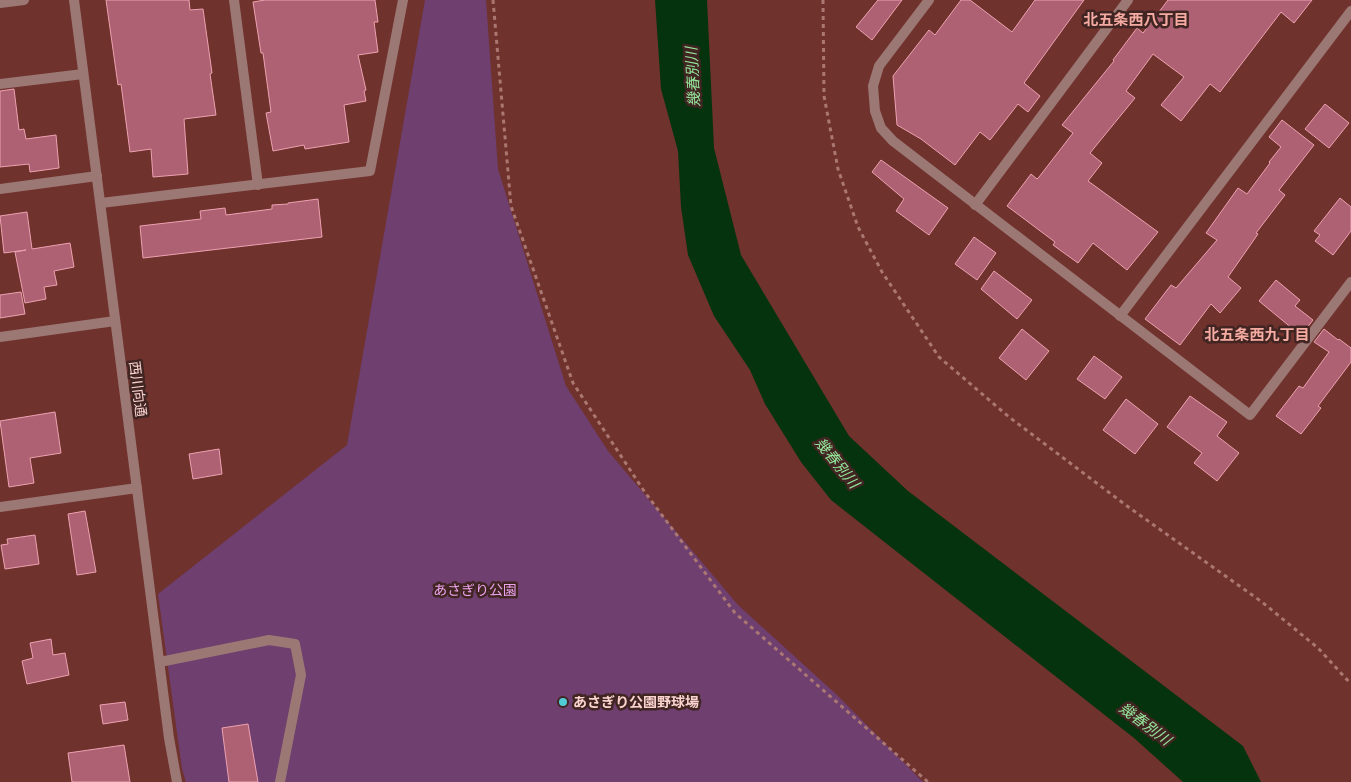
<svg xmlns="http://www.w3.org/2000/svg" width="1351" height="782" font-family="Roboto,'Noto Sans JP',sans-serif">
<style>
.green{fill:#6e3f6f}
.water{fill:#04330d}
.building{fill:#ae6173;stroke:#eca2b1}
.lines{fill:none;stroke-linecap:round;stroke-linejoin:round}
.path{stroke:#ab7772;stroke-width:3;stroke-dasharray:4 4;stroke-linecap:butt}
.service{stroke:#9c7874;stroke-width:10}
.minor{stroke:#9c7874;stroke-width:10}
.tertiary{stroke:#9c7874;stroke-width:10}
.poi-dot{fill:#52cbd9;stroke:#412522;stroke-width:2}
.labels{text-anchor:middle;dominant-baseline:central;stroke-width:5;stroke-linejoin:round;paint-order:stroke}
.street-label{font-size:14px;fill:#fbd4cf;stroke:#412522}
.park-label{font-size:14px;fill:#eca2ee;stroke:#412522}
.poi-label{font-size:14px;font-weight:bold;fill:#fbd4cf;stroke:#412522;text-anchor:start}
.neighbourhood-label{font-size:15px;font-weight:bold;fill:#f5aaa2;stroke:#412522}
.water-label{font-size:15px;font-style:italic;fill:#95e79b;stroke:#412522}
</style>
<rect width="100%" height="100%" fill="#70322d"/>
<!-- green -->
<path class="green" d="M425 0H486L498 169 566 386 608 451 738 605 837 695 923 782H186L182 769 158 594 347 445Z"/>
<!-- water -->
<path class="water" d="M655 0H707L714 148 741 255 849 436 908 491 1243 746 1261 782H1183L1134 738 831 500 801 462 765 404 750 370 714 316 688 255 681 207 678 151 661 89Z"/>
<!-- building -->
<g class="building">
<path d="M106 0H189L190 10 203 9 212 73 210 74 216 115 184 119 188 174 153 177 151 149 130 152 121 84 118 85Z"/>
<path d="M265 0H375L378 22H374L378 52 358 55 366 90 364 91 366 101 344 105 349 142 305 149 304 145 273 151 266 113 271 112 263 53H261L253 2Z"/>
<path d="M878 0H902L872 40 856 27Z"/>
<path d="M961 0H970L1012 32 1035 0H1084L1024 83 1040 96 1028 112 1018 104 990 140 980 132 955 165 921 139 897 125 893 76 929 30 935 35Z"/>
<path d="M1168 0H1312L1294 23 1281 12 1220 92 1210 84 1181 121 1161 105 1184 77 1153 54 1126 91 1135 98 1090 153 1102 163 1088 181 1158 232 1127 270 1093 243 1078 263 1053 245 1055 242 1007 206 1031 174 1037 179 1039 177 1073 133 1062 125 1114 61 1113 60 1137 28 1143 33Z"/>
<path d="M14 89 19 130 24 129 26 139 56 135 59 168 30 172 29 164 0 167V91Z"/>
<path d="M1325 104 1349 123 1329 148 1305 129Z"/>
<path d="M1282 120 1314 145 1279 190 1285 195 1256 233 1258 234 1228 277 1241 288 1220 313 1211 304 1180 345 1145 319 1171 285 1176 288 1217 240 1206 233 1238 188 1247 194 1270 163 1269 162 1281 147 1269 137Z"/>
<path d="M881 160 948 208 929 235 896 211 904 199 872 172Z"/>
<path d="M1340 198 1351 207V231L1333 255 1315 241 1320 235 1314 231Z"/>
<path d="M318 199 322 237 143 258 140 226 201 219 200 211 225 208 226 215 272 209V205L288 204V203Z"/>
<path d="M27 212 32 249 70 243 74 267 54 271 57 285 44 287 46 299 25 303 15 252 26 250 4 253 0 216Z"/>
<path d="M974 237 996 253 977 280 955 264Z"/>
<path d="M994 271 1032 300 1017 319 981 289Z"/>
<path d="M1276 280 1300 300 1295 306 1313 320 1302 334 1300 333 1299 334 1259 301Z"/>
<path d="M21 292 25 314 0 318V295Z"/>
<path d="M1022 329 1049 351 1026 380 999 358Z"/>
<path d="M1324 329 1338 340 1339 339 1351 348V362L1318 406 1321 408 1301 434 1276 416 1299 386 1303 388 1329 352 1314 342Z"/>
<path d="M1094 356 1122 377 1105 399 1077 379Z"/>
<path d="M1190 396 1227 422 1217 436 1239 453 1217 481 1194 463 1202 453 1167 427Z"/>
<path d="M1126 399 1158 424 1135 454 1103 430Z"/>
<path d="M55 412 61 453 30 458 34 483 9 487 0 421Z"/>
<path d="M219 449 222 474 193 479 189 454Z"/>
<path d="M85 511 96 572 77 575 68 514Z"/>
<path d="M35 535 39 564 5 569 1 545 8 544 7 539Z"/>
<path d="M51 639 53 655 65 653 69 675 27 684 22 661 33 658 30 643Z"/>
<path d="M125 702 128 720 103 724 100 705Z"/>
<path d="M248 724 258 782H229L222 728Z"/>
<path d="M124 745 130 782H72L68 753Z"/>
</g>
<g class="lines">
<!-- path -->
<g class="path">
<path d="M493 0 511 206 573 383 644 491 735 613 928 782"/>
<path d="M823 0 824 96 838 169 858 227 882 272 939 357 1009 417 1127 506 1262 602 1318 648 1351 684"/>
</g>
<!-- service -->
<path class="service" d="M160 662 269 640 295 644 301 675 280 782"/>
<!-- minor -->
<g class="minor">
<path d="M234 0 258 185"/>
<path d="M929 0 879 66 873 86 875 111 881 128 893 141 1250 415 1351 282"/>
<path d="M0 3 24 0"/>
<path d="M0 84 83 74"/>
<path d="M0 189 97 176"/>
<path d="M101 203 370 171 403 0"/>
<path d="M975 205 1128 0"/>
<path d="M1120 316 1351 11"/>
<path d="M0 337 115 321"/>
<path d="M0 507 137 488"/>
</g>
<!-- tertiary -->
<path class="tertiary" d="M74 0 169 738 177 782"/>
</g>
<!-- markers -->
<circle class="poi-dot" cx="563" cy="702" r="5"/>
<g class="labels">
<!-- street labels -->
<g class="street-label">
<text transform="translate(138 389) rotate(83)">西川向通</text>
</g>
<!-- park labels -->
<g class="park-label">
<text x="475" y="590">あさぎり公園</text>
</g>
<!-- poi labels -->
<g class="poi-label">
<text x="573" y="702">あさぎり公園野球場</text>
</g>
<!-- neighbourhood labels -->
<g class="neighbourhood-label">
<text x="1136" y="20">北五条西八丁目</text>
<text x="1257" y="335">北五条西九丁目</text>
</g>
<!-- water labels -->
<g class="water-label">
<text transform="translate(693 77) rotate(-93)">幾春別川</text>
<text transform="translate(837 463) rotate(51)">幾春別川</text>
<text transform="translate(1145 724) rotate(37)">幾春別川</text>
</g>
</g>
</svg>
